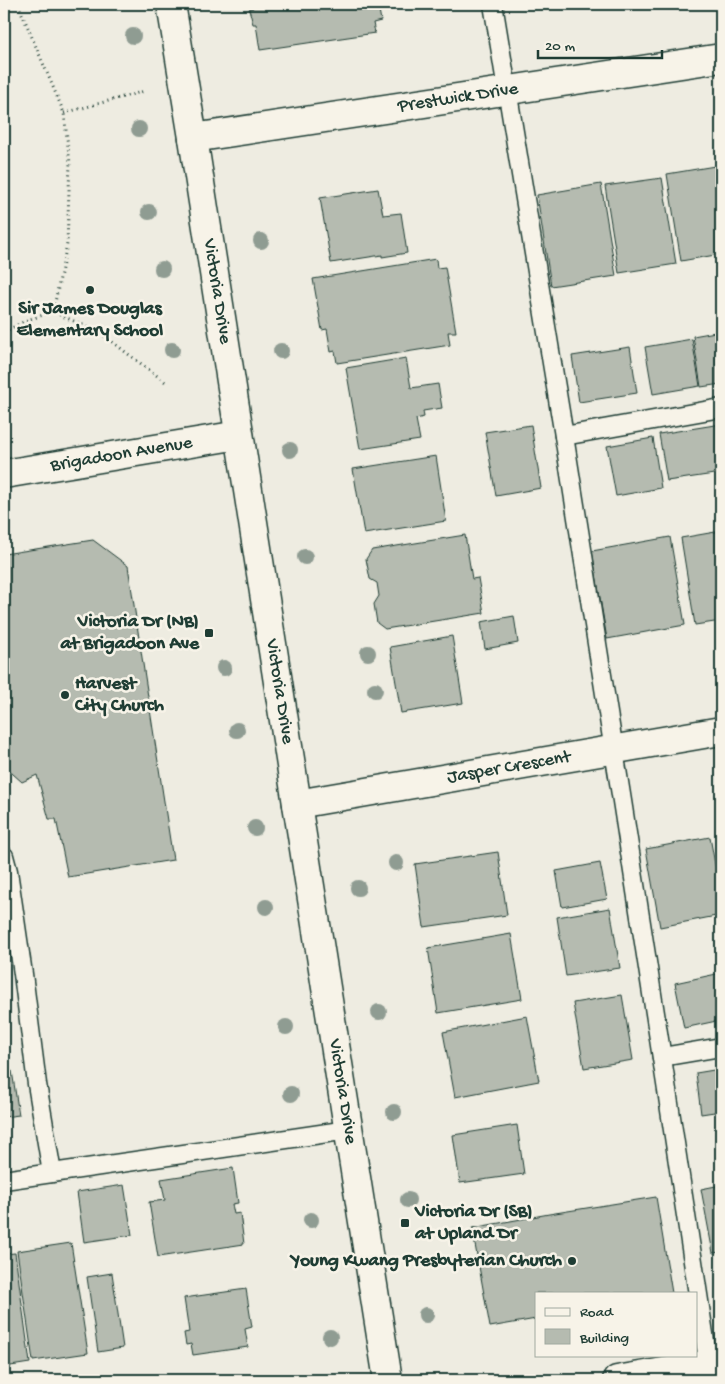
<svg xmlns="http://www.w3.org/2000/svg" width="725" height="1384" font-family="'Gochi Hand',sans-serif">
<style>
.building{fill:#b5bbb0;stroke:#1f3d34}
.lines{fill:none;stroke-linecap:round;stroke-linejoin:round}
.service-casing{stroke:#1f3d34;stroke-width:21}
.minor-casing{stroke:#1f3d34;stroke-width:31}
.tertiary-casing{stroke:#1f3d34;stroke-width:31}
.path{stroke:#1f3d34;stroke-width:3;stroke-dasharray:1 4;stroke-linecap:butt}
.service{stroke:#f7f3e8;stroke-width:18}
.minor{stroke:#f7f3e8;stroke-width:28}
.tertiary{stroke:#f7f3e8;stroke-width:28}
.tree{fill:#8f9c92}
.poi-dot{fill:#1f3d34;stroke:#f7f3e8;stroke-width:2}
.labels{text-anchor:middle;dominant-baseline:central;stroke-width:5;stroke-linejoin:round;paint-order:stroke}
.street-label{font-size:19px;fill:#1f3d34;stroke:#f7f3e8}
.poi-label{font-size:19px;font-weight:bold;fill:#1f3d34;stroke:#f7f3e8;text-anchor:end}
</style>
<rect width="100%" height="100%" fill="#eeece1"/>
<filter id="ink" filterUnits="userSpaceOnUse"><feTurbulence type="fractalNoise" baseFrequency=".02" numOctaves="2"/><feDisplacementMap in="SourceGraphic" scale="10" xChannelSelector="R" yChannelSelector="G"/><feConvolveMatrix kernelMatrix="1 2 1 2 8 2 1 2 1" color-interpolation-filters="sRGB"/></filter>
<g filter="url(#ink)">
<!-- building -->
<g class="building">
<path d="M253 4H378L381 21 373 23 375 33 260 50 256 24H253L249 9 253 8Z"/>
<path d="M721 165V254L681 261 667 174Z"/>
<path d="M662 178 676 264 619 273 605 186Z"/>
<path d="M601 184 616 276 551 286 537 195Z"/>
<path d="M378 189 383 215 401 213 407 253 382 257V255L331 263 320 198Z"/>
<path d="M436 259 437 268 445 267 456 332H448L450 345 337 363 335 351 331 352 327 329 322 330 313 279Z"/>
<path d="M721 331V384L701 387 693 336Z"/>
<path d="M692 339 700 386 653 394 645 347Z"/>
<path d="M630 347 637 393 579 402 572 356Z"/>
<path d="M406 358 411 388 438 384 442 408 423 411 424 417 416 419 420 440 360 449 346 368Z"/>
<path d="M721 424V473L667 481 659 434Z"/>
<path d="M531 425 541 488 496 496 485 432Z"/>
<path d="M653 438 661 488 616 496 607 446Z"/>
<path d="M436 456 446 521 364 534 353 469Z"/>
<path d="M721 531V621L695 625 681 538Z"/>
<path d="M465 535 472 579 478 578 484 613 385 629 377 623 374 604 379 596 377 583 370 579 366 559 372 550Z"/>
<path d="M670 537 685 625 607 639 592 551Z"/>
<path d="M93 540 128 566 173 860 68 877 56 819H49L37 775 22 782 4 766V554Z"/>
<path d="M514 616 518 643 485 649 481 622Z"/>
<path d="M452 636 463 703 401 713 390 647Z"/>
<path d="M710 837 721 897V915L660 927 646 849Z"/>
<path d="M498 852 507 915 424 927 415 864Z"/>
<path d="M600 863 607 899 562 907 556 871Z"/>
<path d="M610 908 620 968 566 976 557 917Z"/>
<path d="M511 934 522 999 438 1013 428 948Z"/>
<path d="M721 973V1020L684 1028 675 983Z"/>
<path d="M622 995 633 1060 584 1068 573 1003Z"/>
<path d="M527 1016 539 1081 455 1097 443 1032Z"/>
<path d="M720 1069 721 1111 701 1114 696 1073Z"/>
<path d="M12 1071 19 1115 4 1117V1072Z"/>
<path d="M517 1125 524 1174 460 1183 453 1135Z"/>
<path d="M233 1168 238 1203 232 1204 234 1214 240 1213 244 1244 158 1257 149 1202 165 1200 161 1179Z"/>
<path d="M124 1185 132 1235 84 1242 77 1192Z"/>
<path d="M721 1185V1252L713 1253 701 1189Z"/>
<path d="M656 1197 672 1293H536V1319L490 1327 472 1228 549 1214Z"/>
<path d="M71 1243 88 1353 33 1361 17 1251Z"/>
<path d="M15 1253 30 1363 4 1367V1254Z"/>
<path d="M112 1273 123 1348 98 1352 87 1277Z"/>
<path d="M246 1289 252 1327 245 1329 248 1347 193 1355 191 1344 186 1345 184 1333 189 1332 184 1298Z"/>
</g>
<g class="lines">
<defs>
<g id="service">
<path d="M493 4 564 436 622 801 666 1084 711 1380"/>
<path d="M564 436 721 408"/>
<path d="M4 856 8 871 23 974 37 1084 52 1173"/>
<path d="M662 1057 721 1047"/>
<path d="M4 1180 348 1130"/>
</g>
<g id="minor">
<path id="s1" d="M193 138 721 58"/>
<path id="s2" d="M4 474 239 435"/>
<path id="s3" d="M297 804 721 731"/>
<path d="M617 1380 721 1362"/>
</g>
<g id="tertiary">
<path id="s4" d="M171 4 193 138 297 804 388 1380"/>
</g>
</defs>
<!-- service casing -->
<use href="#service" class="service-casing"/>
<!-- minor casing -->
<use href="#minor" class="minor-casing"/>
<!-- tertiary casing -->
<use href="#tertiary" class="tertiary-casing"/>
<!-- path -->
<g class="path">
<path d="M18 4 64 113 70 163 67 244 53 312"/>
<path d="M64 113 145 91"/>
<path d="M4 332 27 320 53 312 99 332 168 384"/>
</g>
<!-- service -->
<use href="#service" class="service"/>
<!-- minor -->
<use href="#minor" class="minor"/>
<!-- tertiary -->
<use href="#tertiary" class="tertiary"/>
</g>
<!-- trees -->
<g class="tree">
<circle cx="133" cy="36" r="8"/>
<circle cx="139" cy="129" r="8"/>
<circle cx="149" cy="212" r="8"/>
<circle cx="261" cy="241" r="8"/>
<circle cx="162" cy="269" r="8"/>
<circle cx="172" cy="350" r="8"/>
<circle cx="281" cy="351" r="8"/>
<circle cx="290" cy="450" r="8"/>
<circle cx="305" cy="557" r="8"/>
<circle cx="368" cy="653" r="8"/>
<circle cx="224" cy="668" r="8"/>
<circle cx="375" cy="690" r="8"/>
<circle cx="237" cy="730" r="8"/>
<circle cx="255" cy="828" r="8"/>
<circle cx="396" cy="863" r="8"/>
<circle cx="358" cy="888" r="8"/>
<circle cx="266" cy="907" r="8"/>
<circle cx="379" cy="1012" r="8"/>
<circle cx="286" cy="1027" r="8"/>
<circle cx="291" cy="1094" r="8"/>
<circle cx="394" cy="1112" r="8"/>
<circle cx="408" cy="1200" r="8"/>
<circle cx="311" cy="1220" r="8"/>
<circle cx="426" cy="1315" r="8"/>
<circle cx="330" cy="1337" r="8"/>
</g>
</g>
<!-- markers -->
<g class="poi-dot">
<circle cx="90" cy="290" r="5"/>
<rect x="204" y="628" width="10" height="10" rx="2.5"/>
<circle cx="65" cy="695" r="5"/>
<rect x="400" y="1218" width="10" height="10" rx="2.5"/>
<circle cx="572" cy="1261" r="5"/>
</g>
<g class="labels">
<!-- street labels -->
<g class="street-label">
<text stroke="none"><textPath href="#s1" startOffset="268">Prestwick Drive</textPath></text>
<text stroke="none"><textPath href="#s4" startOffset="291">Victoria Drive</textPath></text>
<text stroke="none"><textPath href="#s2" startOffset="119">Brigadoon Avenue</textPath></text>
<text stroke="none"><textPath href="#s4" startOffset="696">Victoria Drive</textPath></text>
<text stroke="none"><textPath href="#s3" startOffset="215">Jasper Crescent</textPath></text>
<text stroke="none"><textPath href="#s4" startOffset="1101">Victoria Drive</textPath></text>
</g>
<!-- poi labels -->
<g class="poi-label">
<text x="90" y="309" text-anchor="middle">Sir James Douglas<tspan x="90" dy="22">Elementary School</tspan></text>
<text x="199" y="622">Victoria Dr (NB)<tspan x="199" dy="22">at Brigadoon Ave</tspan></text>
<text x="75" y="684" text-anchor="start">Harvest<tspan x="75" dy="22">City Church</tspan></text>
<text x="415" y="1212" text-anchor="start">Victoria Dr (SB)<tspan x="415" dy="22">at Upland Dr</tspan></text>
<text x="562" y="1261">Young Kwang Presbyterian Church</text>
</g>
</g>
<!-- margin -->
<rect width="725" height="1384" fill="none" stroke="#f7f3e8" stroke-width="20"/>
<rect x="10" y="10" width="705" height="1364" fill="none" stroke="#1f3d34" stroke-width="2" filter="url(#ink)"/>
<!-- legend -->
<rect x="535" y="1292" width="162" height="65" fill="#f7f3e8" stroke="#a1aaa0"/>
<rect x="545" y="1308" width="25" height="8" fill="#f7f3e8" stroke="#a1aaa0"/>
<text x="580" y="1316" font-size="15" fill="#1f3d34">Road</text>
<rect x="545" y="1329" width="25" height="15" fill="#b5bbb0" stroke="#a1aaa0"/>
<text x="580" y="1342" font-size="15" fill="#1f3d34">Building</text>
<!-- scale -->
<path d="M538 50v8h124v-8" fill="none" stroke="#1f3d34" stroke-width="2.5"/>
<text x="545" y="50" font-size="15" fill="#1f3d34" stroke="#f7f3e8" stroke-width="4" paint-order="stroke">20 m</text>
</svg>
